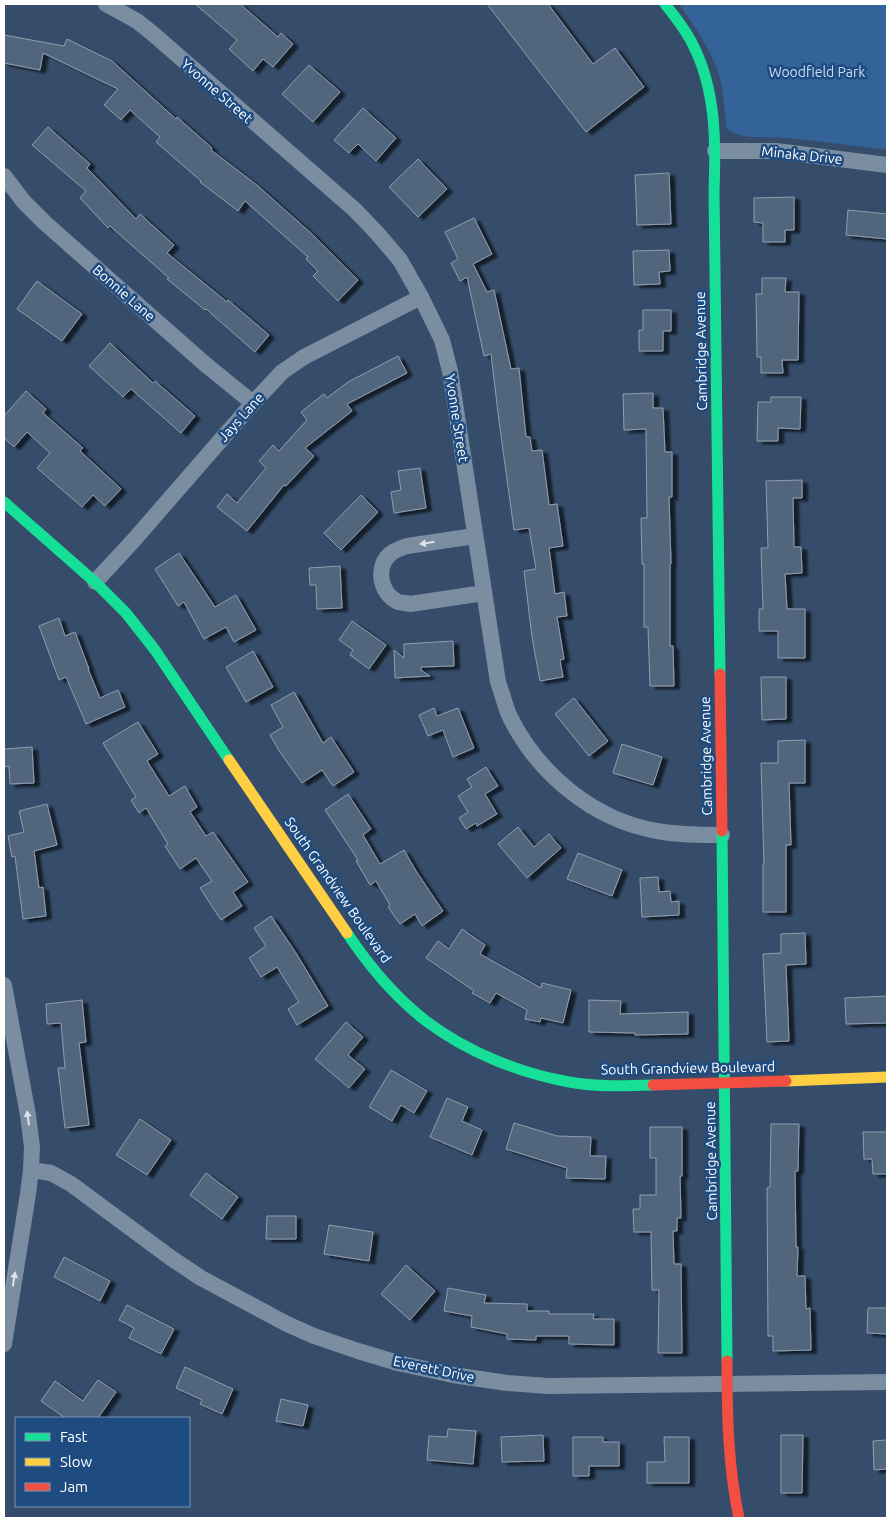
<svg xmlns="http://www.w3.org/2000/svg" width="891" height="1522" font-family="Ubuntu,sans-serif">
<style>
.green{fill:#336398}
.building{fill:#51657c;stroke:#8f9daf;filter:url(#shadow)}
.lines{fill:none;stroke-linecap:round;stroke-linejoin:round}
.street{stroke:#7b8da0;stroke-width:16}
.fast{stroke:#16e098;stroke-width:11}
.slow{stroke:#ffcf43;stroke-width:11}
.jam{stroke:#f24e42;stroke-width:11}
.oneway{fill:#dee2e7}
.labels{text-anchor:middle;dominant-baseline:central;stroke-width:5;stroke-linejoin:round;paint-order:stroke}
.park-label{font-size:14px;fill:#c9def6;stroke:#1f4c80}
.street-label{font-size:14px;fill:#fff;stroke:#1f4c80}
</style>
<defs>
<filter id="shadow"><feDropShadow dx="5.5" dy="3" stdDeviation="1" flood-color="#0009"/></filter>
</defs>
<rect width="100%" height="100%" fill="#354d6a"/>
<!-- green -->
<path class="green" d="M679 4H887V150C854 146 821 141 787 138 768 136 744 141 727 129 724 111 724 93 719 75 711 49 694 26 679 4Z"/>
<!-- building -->
<g class="building">
<path d="M195 4H240L278 37 281 33 293 44 273 67 263 59 253 71 229 49 237 40Z"/>
<path d="M487 4H548L593 64 615 48 644 87 586 132Z"/>
<path d="M4 35 64 46 67 39 112 61 176 119 177 117 212 148 211 150 258 186 313 235 358 280 338 301 313 276 318 271 306 259 308 257 245 201 238 211 200 182 201 181 156 142 160 137 130 110 121 120 104 105 118 89 43 53 40 70 4 63Z"/>
<path d="M309 65 340 92 313 122 282 94Z"/>
<path d="M363 108 396 138 376 161 358 144 349 153 334 140Z"/>
<path d="M48 127 90 164 87 168 136 219 140 214 174 245 167 253 227 302 228 300 269 335 255 352 206 309 205 310 167 279 169 278 110 226 108 228 80 198 86 191 32 145Z"/>
<path d="M418 159 447 189 418 217 389 187Z"/>
<path d="M669 173 671 224 637 225 635 175Z"/>
<path d="M794 197V230H785V242H763V223L754 222V198Z"/>
<path d="M848 210 887 214V239L846 235Z"/>
<path d="M474 218 492 254 473 264 487 292 494 290 511 369 519 368 526 437H530L532 451 542 450 549 505 557 504 563 546 549 548 555 594 564 592 567 616 557 617 564 659 560 660 563 677 540 681 532 637 524 571 536 569 529 528 514 530 499 421 491 354 484 356 467 277 460 281 451 263 458 259 445 232Z"/>
<path d="M669 250 670 271 659 272 660 284 634 285 633 251Z"/>
<path d="M762 278H786L785 292H799L798 360H782L783 373H761V357H757L756 294H762Z"/>
<path d="M37 281 82 314 62 341 17 309Z"/>
<path d="M643 310H671V331H663V351H639V330H643Z"/>
<path d="M110 343 153 383 155 381 195 416 181 433 131 389 123 397 89 366Z"/>
<path d="M398 356 407 373 347 404 352 411 305 448 314 456 286 486 284 485 247 531 217 507 227 494 237 503 266 468 259 461 273 445 279 451 307 420 301 412 324 394 327 398 348 382Z"/>
<path d="M26 391 46 409 43 413 83 448 80 451 121 489 105 506 93 495 82 507 37 468 50 453 27 432 14 447 4 438V416Z"/>
<path d="M653 393V408H663L665 452H672V497H669L671 564H670V646H673L674 686H650L648 627H644V564H642L641 518H647L646 429 624 430 623 394Z"/>
<path d="M771 397H801L800 429 778 428V441H757L758 402H771Z"/>
<path d="M420 468 426 508 394 513 391 492 401 490 398 471Z"/>
<path d="M802 480V498H793L794 547H801L802 573 785 574 787 609H805V658H778V631H759V609H763L761 548H768L766 481Z"/>
<path d="M361 495 378 512 341 550 324 533Z"/>
<path d="M179 553 215 607 236 595 256 630 234 642 226 627 204 639 184 602 178 606 155 569Z"/>
<path d="M340 566 342 608 317 609 316 585H310L309 568Z"/>
<path d="M59 618 65 636 75 632 89 669H88L100 698 118 690 125 707 86 724 66 677 59 680 39 626Z"/>
<path d="M352 621 386 645 369 669 350 655 353 650 339 640Z"/>
<path d="M453 641 454 666 421 667V670L430 676 395 678 394 650 404 658V644Z"/>
<path d="M253 651 273 687 246 702 226 667Z"/>
<path d="M761 677H786V719L762 720Z"/>
<path d="M294 692 323 743 331 737 354 772 333 786 322 770 302 783 280 752 270 735 283 727 271 705Z"/>
<path d="M574 698 608 741 589 756 555 714Z"/>
<path d="M434 708 437 716 458 708 474 748 453 757 443 730 428 736 419 715Z"/>
<path d="M138 722 158 754 147 761 169 796 185 786 197 807 190 812 206 836 213 832 248 882 233 892 242 906 221 920 200 888 212 881 196 858 180 869 165 846 168 844 146 808 139 813 131 800 136 797 103 743Z"/>
<path d="M805 740V783H789L791 845H786V912H763V864H764L761 763H778V741Z"/>
<path d="M622 744 662 757 653 785 613 773Z"/>
<path d="M32 747 34 783 10 784 9 766 4 767V749Z"/>
<path d="M486 767 498 786 485 794 497 814 477 826 476 823 466 829 459 818 468 812 458 796 472 787 467 779Z"/>
<path d="M348 794 371 829 363 835 380 864 404 850 416 871 443 911 422 926 415 914 400 924 388 907 390 905 376 881 370 885 356 861 358 860 325 810Z"/>
<path d="M47 804 57 845 34 851 39 888 43 887 46 916 23 919 15 856 12 857 8 836 24 832 19 811Z"/>
<path d="M518 827 534 847 549 834 561 848 527 878 498 844Z"/>
<path d="M578 853 622 870 612 896 567 879Z"/>
<path d="M658 877 659 892 670 891 671 902 679 901V915L642 917 640 878Z"/>
<path d="M271 916 296 953 328 1006 297 1025 288 1009 299 1002 277 967 261 977 249 958 266 946 254 928Z"/>
<path d="M462 929 485 945 480 954 541 988 542 983 571 990 563 1023 541 1018 540 1022 525 1019 527 1010 496 993 490 1003 472 993 474 991 426 958 438 941 449 949Z"/>
<path d="M805 933 806 964 786 965 789 1041 767 1042 763 954 781 953V934Z"/>
<path d="M887 996V1023L846 1024 845 998Z"/>
<path d="M82 1000 86 1042 79 1043 89 1125 65 1128 58 1068H65L61 1023 47 1024 46 1004Z"/>
<path d="M589 1000 621 1001 620 1014 688 1012V1034L635 1035V1033L589 1032Z"/>
<path d="M346 1022 363 1037 348 1055 365 1069 349 1088 315 1059Z"/>
<path d="M391 1070 427 1091 414 1113 401 1105 392 1121 369 1107Z"/>
<path d="M447 1098 468 1107 462 1121 482 1130 472 1155 430 1137Z"/>
<path d="M140 1119 171 1140 147 1175 116 1155Z"/>
<path d="M514 1123 557 1136 591 1137 590 1156H606L605 1179 566 1178 567 1168 506 1149Z"/>
<path d="M771 1124H799L798 1171H795L796 1247H798L797 1276H805L806 1309 810 1308 811 1350 773 1351V1336H768L767 1188 770 1187Z"/>
<path d="M650 1127H682V1176H680L681 1218H677V1231H673L674 1264H681L682 1353H658L659 1290H652L651 1232H634L633 1209H640V1195H656V1158H650Z"/>
<path d="M863 1132H887V1174H873L872 1159H864Z"/>
<path d="M206 1173 238 1197 222 1219 190 1195Z"/>
<path d="M267 1216H296V1239H266Z"/>
<path d="M329 1225 373 1232 369 1261 324 1254Z"/>
<path d="M64 1257 110 1281 100 1301 54 1277Z"/>
<path d="M406 1265 435 1291 410 1320 381 1294Z"/>
<path d="M448 1288 486 1295 484 1303 527 1304V1311H549V1314H594L593 1319H614V1345L569 1344V1336H536V1340L507 1339V1334L471 1327 472 1316 444 1311Z"/>
<path d="M127 1305 174 1329 161 1354 129 1338 134 1328 119 1320Z"/>
<path d="M868 1308H887V1334L867 1333Z"/>
<path d="M185 1367 233 1389 222 1414 200 1404 202 1400 176 1388Z"/>
<path d="M98 1380 116 1392 98 1418H65L41 1401 55 1381 83 1401Z"/>
<path d="M281 1399 308 1405 303 1426 276 1421Z"/>
<path d="M448 1429 476 1431 473 1464 427 1460 429 1436 447 1437Z"/>
<path d="M543 1435 544 1461 502 1462 501 1437Z"/>
<path d="M781 1435H803L802 1493H781Z"/>
<path d="M573 1437H603V1442H619V1466H589V1476H573Z"/>
<path d="M664 1437H689V1483H647V1462H665Z"/>
<path d="M887 1440V1469L874 1470 873 1441Z"/>
</g>
<g class="lines">
<!-- street -->
<g class="street">
<path d="M106 4 137 21 152 33 355 210 377 233 400 260 421 297 442 340 450 371 498 682C502 693 505 705 509 715 537 773 593 820 657 831 679 835 700 835 722 835"/>
<path d="M715 151H776L887 165"/>
<path d="M4 176 24 202 45 223 205 364 253 403"/>
<path d="M475 536 407 546C401 548 394 550 389 555 375 569 381 594 398 602 402 603 406 603 410 604L484 593"/>
<path d="M95 582 133 541 253 403 282 372 304 357 421 297"/>
<path d="M4 985 28 1115 32 1147 31 1170 28 1194 4 1344"/>
<path d="M31 1170 51 1173 71 1184 171 1258 201 1278 287 1324 314 1336 358 1351 398 1363 453 1375 507 1383 548 1386 887 1382"/>
</g>
<!-- fast -->
<g class="fast">
<path d="M665 4C675 17 686 30 693 45 716 90 716 142 714 191L720 674"/>
<path d="M4 502 95 582 126 613 155 650 229 760"/>
<path d="M722 831 727 1361"/>
<path d="M347 933C369 966 395 997 426 1021 467 1052 519 1073 569 1082 597 1087 626 1086 653 1085"/>
</g>
<!-- slow -->
<g class="slow">
<path d="M229 760 347 933"/>
<path d="M786 1081 887 1077"/>
</g>
<!-- jam -->
<g class="jam">
<path d="M720 674 722 831"/>
<path d="M653 1085 786 1081"/>
<path d="M727 1361C727 1413 728 1467 739 1518"/>
</g>
</g>
<!-- one-way arrows -->
<defs><path id="oneway-solid" d="M-6-.8H1V-3.2L6.5 0L1 3.2V.8H-6Z" transform="scale(1.25)"/></defs>
<g class="oneway">
<use href="#oneway-solid" transform="translate(427 543) rotate(171)"/>
<use href="#oneway-solid" transform="translate(28 1118) rotate(-98)"/>
<use href="#oneway-solid" transform="translate(14 1279) rotate(-81)"/>
</g>
<g class="labels">
<!-- park labels -->
<g class="park-label">
<text x="817" y="72">Woodfield Park</text>
</g>
<!-- street labels -->
<g class="street-label">
<text transform="translate(217 91) rotate(41)">Yvonne Street</text>
<text transform="translate(802 155) rotate(6)">Minaka Drive</text>
<text transform="translate(124 293) rotate(41)">Bonnie Lane</text>
<text transform="translate(701 351) rotate(-91)">Cambridge Avenue</text>
<text transform="translate(241 417) rotate(-48)">Jays Lane</text>
<text transform="translate(457 418) rotate(81)">Yvonne Street</text>
<text transform="translate(706 756) rotate(-91)">Cambridge Avenue</text>
<text transform="translate(338 890) rotate(55)">South Grandview Boulevard</text>
<text transform="translate(688 1068) rotate(-1)">South Grandview Boulevard</text>
<text transform="translate(711 1161) rotate(-91)">Cambridge Avenue</text>
<text transform="translate(434 1369) rotate(12)">Everett Drive</text>
</g>
</g>
<!-- border -->
<rect width="891" height="1522" fill="none" stroke="#ffffff" stroke-width="10"/>
<!-- legend -->
<rect x="15" y="1417" width="175" height="90" fill="#1f4c80" stroke="#7994b3"/>
<rect x="25" y="1433" width="25" height="8" fill="#16e098" stroke="#7994b3"/>
<text x="60" y="1442" font-size="15" fill="#ffffff">Fast</text>
<rect x="25" y="1458" width="25" height="8" fill="#ffcf43" stroke="#7994b3"/>
<text x="60" y="1467" font-size="15" fill="#ffffff">Slow</text>
<rect x="25" y="1483" width="25" height="8" fill="#f24e42" stroke="#7994b3"/>
<text x="60" y="1492" font-size="15" fill="#ffffff">Jam</text>
</svg>
